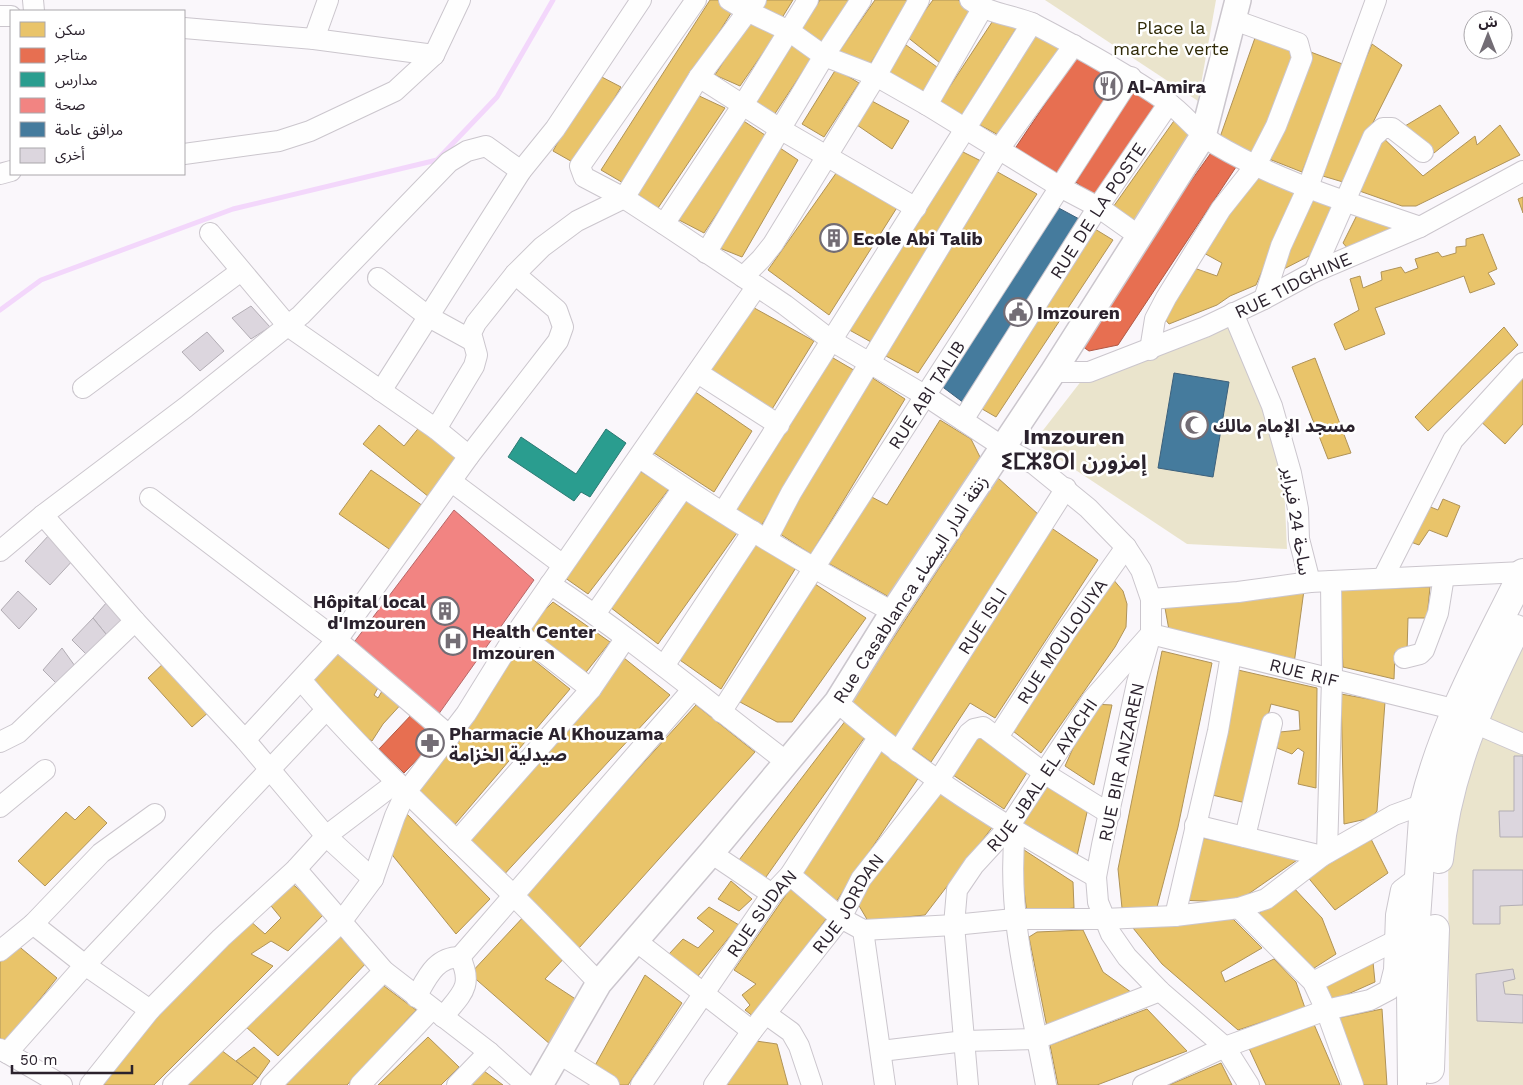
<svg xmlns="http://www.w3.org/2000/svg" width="1523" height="1085" font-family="'Work Sans','Noto Sans Arabic','Noto Sans Tifinagh',sans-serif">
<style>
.green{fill:#eae4cc}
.homes{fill:#e9c46a;stroke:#b09358}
.shops{fill:#e76f51;stroke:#af5846}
.schools{fill:#2a9d8f;stroke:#2a7872}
.health{fill:#f28482;stroke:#b66768}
.public{fill:#457b9d;stroke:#3d607b}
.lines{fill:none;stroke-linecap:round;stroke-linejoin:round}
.stream{stroke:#f3d7fb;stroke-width:5}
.building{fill:#dcd6de;stroke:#b2adb4}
.minor-casing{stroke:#cbc6cd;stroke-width:22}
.major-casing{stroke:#cbc6cd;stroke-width:28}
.highway-casing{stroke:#cbc6cd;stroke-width:30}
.minor{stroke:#fefefe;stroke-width:20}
.major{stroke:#fefefe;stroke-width:25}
.highway{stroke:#fefefe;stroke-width:28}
.labels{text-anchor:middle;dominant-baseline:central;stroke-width:5;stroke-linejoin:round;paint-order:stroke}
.park-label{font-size:18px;fill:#312b08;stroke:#fff}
.poi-label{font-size:18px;font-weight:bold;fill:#2b222d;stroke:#fff;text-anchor:start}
.street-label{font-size:18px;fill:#2b222d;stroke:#fff}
.district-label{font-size:22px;font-weight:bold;fill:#2b222d;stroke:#fff}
</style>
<rect width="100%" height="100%" fill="#faf7fb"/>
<!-- green -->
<g class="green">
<path d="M1045 0H1216L1198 101Z"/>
<path d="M1229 327 1283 461 1287 549 1187 544 1041 447 1037 438 1082 380Z"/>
<path d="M1523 630V1085H1449L1448 823Z"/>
</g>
<!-- homes -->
<g class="homes">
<path d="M710 0H725L736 5 625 184 601 170Z"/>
<path d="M763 0H793L780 21 757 9Z"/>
<path d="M820 0H852L824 46 800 31Z"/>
<path d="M875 0H910L869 66 838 53Z"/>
<path d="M933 0H958L975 11 940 63 906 36Z"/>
<path d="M996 16 1017 27 960 118 939 103Z"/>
<path d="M749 21 776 34 740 86 715 75Z"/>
<path d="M1034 31 1061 47 1004 138 978 124Z"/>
<path d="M1256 35 1297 49 1256 155 1219 140Z"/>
<path d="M793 43 813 56 774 115 750 105Z"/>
<path d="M1372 44 1402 65 1343 182 1316 174Z"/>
<path d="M906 45 944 72 928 97 884 73Z"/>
<path d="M1308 51 1345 65 1302 172 1269 159Z"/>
<path d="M836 69 859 83 824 137 802 124Z"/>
<path d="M596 74 621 87 576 164 553 151Z"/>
<path d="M695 94 725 108 658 208 637 194Z"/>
<path d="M870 100 909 121 892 149 857 125Z"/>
<path d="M1440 105 1459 133 1434 153 1405 126Z"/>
<path d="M739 118 768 137 704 233 679 220Z"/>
<path d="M1176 118 1196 131 1132 224 1111 210Z"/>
<path d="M1500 125 1520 155 1416 206H1402L1351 188 1378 133 1423 176 1475 136 1477 145Z"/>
<path d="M777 146 798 160 742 257 717 247Z"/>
<path d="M957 149 985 163 871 342 844 327Z"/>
<path d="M839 169 898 206 829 315 768 270Z"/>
<path d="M994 170 1037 194 918 373 884 355Z"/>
<path d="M1250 176 1299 187 1256 285 1230 296 1217 305 1169 324 1160 313 1194 268 1217 276 1222 263 1202 252Z"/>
<path d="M1308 194 1333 205 1313 254 1278 272Z"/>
<path d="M1523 197V213L1518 199Z"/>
<path d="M1359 211 1402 227 1349 250 1343 243Z"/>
<path d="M1090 226 1113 240 996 417 977 406Z"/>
<path d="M1483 234 1497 269 1488 273 1495 284 1470 293 1464 276 1375 308 1385 334 1345 350 1334 324 1359 310 1350 279 1360 276 1363 288 1382 280 1381 272 1401 267 1405 273 1418 268 1415 259 1438 252 1442 257 1456 253V247L1466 246V239Z"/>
<path d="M747 304 814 341 769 414 705 370Z"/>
<path d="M1504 327 1518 345 1428 431 1415 417Z"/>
<path d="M828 355 857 372 761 526 729 504Z"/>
<path d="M1315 358 1351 453 1328 459 1292 367Z"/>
<path d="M1523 364V424L1505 444 1476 417Z"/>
<path d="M868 375 905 399 811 554 774 530Z"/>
<path d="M691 389 752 431 714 492 651 451Z"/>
<path d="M940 420 971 439 980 457 891 598 828 563 866 494 887 505Z"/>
<path d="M379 425 404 446 421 425 461 458 429 497 363 444Z"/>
<path d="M371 470 423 506 392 551 339 514Z"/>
<path d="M640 471 669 489 588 594 561 575Z"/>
<path d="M998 478 1039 515 898 738 849 706Z"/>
<path d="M690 496 739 530 658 644 606 604Z"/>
<path d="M1443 499 1460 506 1447 537 1429 530 1419 545 1408 541 1423 504 1438 510Z"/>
<path d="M1050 527 1098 560 995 718 970 703 931 762 910 747Z"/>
<path d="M751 539 797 566 721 689 677 658Z"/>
<path d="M1112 578 1123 591 1127 604 1126 627 1115 647 1041 753 1013 731Z"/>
<path d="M815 584 866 618 792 722H777L740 702 807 588Z"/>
<path d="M1430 587 1427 618H1408L1407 652H1395L1394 679 1343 667 1339 590Z"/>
<path d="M1304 590 1294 664 1169 630 1165 608Z"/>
<path d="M553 602 610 642 583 676 524 631Z"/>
<path d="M334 645 379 686 374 695 378 698 385 686 404 701 383 724 372 741 359 733 310 685Z"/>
<path d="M515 645 570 689 452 828 414 797Z"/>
<path d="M1162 651 1212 663 1178 827 1157 907 1122 908 1118 869Z"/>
<path d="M624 658 670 695 500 879 463 845Z"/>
<path d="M166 661 211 710 192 727 148 678Z"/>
<path d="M1238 670 1317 688 1316 788 1298 784 1304 752 1298 748 1292 754 1277 748 1280 732 1300 730 1299 711 1271 704 1246 803 1208 794Z"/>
<path d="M1341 694 1385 702 1377 811 1371 818 1344 824Z"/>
<path d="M1093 704 1112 705 1094 785 1065 766Z"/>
<path d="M696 705 755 752 579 948 523 895Z"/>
<path d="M846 720 867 734 761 884 736 864Z"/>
<path d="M973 733 1028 771 1004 809 950 773Z"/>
<path d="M881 749 919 777 836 902 798 878Z"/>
<path d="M1045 782 1088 808 1077 856 1021 822Z"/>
<path d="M937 790 994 825 925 915 868 921 858 904 869 878Z"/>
<path d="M89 806 107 823 45 886 18 861 66 812 75 820Z"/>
<path d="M401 808 490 899 456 934 389 851Z"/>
<path d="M1369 835 1388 873 1335 910 1306 875Z"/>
<path d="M1198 837 1300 858 1244 897 1225 902 1179 900Z"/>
<path d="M1018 846 1073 882 1074 908 1027 913Z"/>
<path d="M731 881 752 899 739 911 718 899Z"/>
<path d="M290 882 326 912 288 951 271 941 251 954 273 966 154 1085H105L97 1079 249 920 265 934 281 918 267 901Z"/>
<path d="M1291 885 1322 918 1336 954 1308 972 1254 918Z"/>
<path d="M790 889 829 915 754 1017 745 1010 750 1005 742 995 756 984 734 970Z"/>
<path d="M709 907 739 925 698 976 669 954 683 939 698 948 714 931 697 918Z"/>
<path d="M527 913 567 955 545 979 577 1000 551 1045 470 974Z"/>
<path d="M1233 919 1262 948 1221 972 1225 982 1274 959 1296 982 1305 1008 1238 1030 1162 964 1133 928Z"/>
<path d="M1083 930 1103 972 1135 995 1047 1027 1029 937 1037 932Z"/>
<path d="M335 933 369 960 278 1056 245 1026Z"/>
<path d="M16 944 57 978 3 1045 0 1043V960Z"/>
<path d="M1372 952 1375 982 1328 1003 1318 983Z"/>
<path d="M645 975 682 1003 628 1085H611L592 1071Z"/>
<path d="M380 983 416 1010 347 1085H283Z"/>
<path d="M1147 1009 1187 1051 1097 1085H1058L1050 1045Z"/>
<path d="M1382 1009 1387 1085H1357L1333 1019Z"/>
<path d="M1313 1022 1340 1085H1266L1247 1044Z"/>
<path d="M428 1037 459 1067 441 1085H378Z"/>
<path d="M756 1041 777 1044 788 1085H721Z"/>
<path d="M254 1047 270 1061 258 1078 236 1061Z"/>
<path d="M221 1050 258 1078 252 1085H185Z"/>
<path d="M1221 1063 1232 1085H1169Z"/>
<path d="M484 1071 503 1085H467Z"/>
</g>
<!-- shops -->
<g class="shops">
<path d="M1076 58 1124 85 1060 177 1010 156Z"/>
<path d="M1133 91 1161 106 1099 201 1076 182Z"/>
<path d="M1213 150 1238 164 1118 345 1089 351 1076 342Z"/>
<path d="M414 712 440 736 404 773 379 749Z"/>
</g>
<!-- schools -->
<path class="schools" d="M606 429 626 443 590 497 581 492 574 501 508 457 521 437 576 474Z"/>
<!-- health -->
<path class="health" d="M454 510 534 580 438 715 355 641Z"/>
<!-- public -->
<g class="public">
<path d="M1055 206 1081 220 964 403 940 385Z"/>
<path d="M1174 373 1229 382 1213 477 1158 468Z"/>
</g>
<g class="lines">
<!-- stream -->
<path class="stream" d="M0 310 41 280 233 209 437 160 497 97 553 0"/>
</g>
<!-- building -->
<g class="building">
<path d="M251 306 270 327 251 339 232 318Z"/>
<path d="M207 332 224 351 200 371 182 352Z"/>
<path d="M50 534 75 558 50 585 25 561Z"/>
<path d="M18 591 37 609 19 629 1 610Z"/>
<path d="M107 602 127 623 110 639 93 618Z"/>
<path d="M93 618 110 639 90 658 72 640Z"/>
<path d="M62 648 80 673 60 687 43 670Z"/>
<path d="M1514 756H1523V837H1500L1499 811H1514Z"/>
<path d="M1473 870H1523V905L1500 906V924H1473Z"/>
<path d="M1513 969 1515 979 1503 982 1505 994 1523 995V1023L1477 1021 1476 974Z"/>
</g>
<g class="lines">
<defs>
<g id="minor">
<path d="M33 0 34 11"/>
<path d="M696 0 580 166 584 177 624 198 664 224 785 305 832 341 926 396 1003 447 1034 464 1088 508 1126 547 1141 570 1151 599V634L1137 683 1102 845 1096 877 1098 902 1111 934 1127 957 1160 991 1225 1047 1249 1085"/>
<path d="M729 0 749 12 789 31 824 56 876 76 927 105 1060 187 1098 207 1139 236"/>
<path d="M970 0C988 13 1011 15 1032 23 1078 47 1124 72 1167 102 1185 114 1197 133 1215 144 1279 182 1351 203 1420 227"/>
<path d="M0 16H11"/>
<path d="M184 28 314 39 434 55 460 0"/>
<path d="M314 39 328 0"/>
<path d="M699 77 780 129 916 208"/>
<path d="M927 105 982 9"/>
<path d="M184 154 279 141 310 131 395 91 434 55"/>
<path d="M0 174 11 171"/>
<path d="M664 224 746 100 808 0"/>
<path d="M210 233 288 326 436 429 469 456"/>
<path d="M706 253 824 56 861 0"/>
<path d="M1314 272 1373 137 1383 128H1392L1423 152"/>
<path d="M743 277 761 259 773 244 876 76 919 0"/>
<path d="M378 278 429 317 471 340"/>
<path d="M1264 299 1281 246 1308 187 1376 0"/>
<path d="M1233 313 1272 406 1291 473 1298 509 1299 539 1310 582"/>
<path d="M1150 350 1155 319 1166 298 1221 209 1256 165 1276 126 1302 58 1298 43 1234 20"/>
<path id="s1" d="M1053 372H1089L1205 327 1264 299 1314 272 1420 227 1523 171"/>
<path d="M698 373 779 425"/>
<path d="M83 388 241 271"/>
<path d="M381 391 521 171 555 129 641 0"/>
<path id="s2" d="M963 420 1098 207 1169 103"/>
<path d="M436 429 474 366 477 355 471 333 476 323 515 274 542 247 577 221 624 198 699 77 756 0"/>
<path d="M640 458C721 514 806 565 893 612"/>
<path d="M452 482 563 565"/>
<path d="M150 498 337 640 450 736"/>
<path d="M723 512 1032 23"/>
<path d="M43 515 135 621 245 740 326 836 373 879"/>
<path d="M767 539 791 493 999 149 1074 45"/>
<path d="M0 551 43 515 186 407 301 315 449 162 467 151 486 146 521 171"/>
<path d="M1383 578 1453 440 1523 363"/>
<path d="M550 584C633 639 709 703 788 763"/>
<path d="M1151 599 1238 592 1310 582 1523 572"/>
<path d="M595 614 683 488"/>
<path d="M517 632 591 689"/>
<path id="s3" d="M1151 634 1457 710"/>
<path d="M1404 658 1420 654 1424 650 1438 613 1444 576"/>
<path d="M664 666 753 531"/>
<path d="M301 680C366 757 442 825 514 896 543 925 571 954 599 983"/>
<path d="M837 702C916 771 1004 826 1096 877"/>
<path id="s4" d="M721 712 1131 77"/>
<path d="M1472 722 1523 744"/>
<path id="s5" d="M998 737 1065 633 1126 547"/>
<path d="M245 740 337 640 469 456 558 341 563 327 557 310 515 274"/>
<path d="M0 742 18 733 135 621"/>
<path id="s6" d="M898 752 1066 488"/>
<path d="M0 807 45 770"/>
<path d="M1195 825 1322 856"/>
<path d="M1015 832C1006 917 1031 1002 1046 1085"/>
<path d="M1245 837 1272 723"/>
<path d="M457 841 591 689 625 639"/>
<path d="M711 853 772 894"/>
<path d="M1327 853 1332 679 1331 581"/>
<path d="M296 869 384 971 489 1052 526 1085"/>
<path d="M790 875 841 918 863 930 954 925 1014 919H1103L1175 916 1239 908 1266 899 1322 856 1394 815 1424 804"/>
<path d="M1239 908 1313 982 1326 1010 1353 1085"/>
<path d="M1175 916 1218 731 1231 655"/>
<path d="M33 924 85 965 150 1010"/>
<path d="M863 930 885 1085"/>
<path d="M636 941 752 1031"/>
<path d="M0 951 33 924 101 853 155 814"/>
<path d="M460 957 692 690"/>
<path d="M1313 982 1395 941"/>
<path d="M416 997C427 978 435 957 460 957 474 987 461 994 443 1017"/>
<path d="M766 1014 791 1032 799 1046 812 1085"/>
<path d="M0 1049 62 1085"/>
<path d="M881 1051 965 1041 1037 1039 1160 991"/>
<path d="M7 1053 85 965 326 710"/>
<path d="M558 1053 609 1085"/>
<path d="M90 1085 150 1010 221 938 296 869 326 836 397 782"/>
<path d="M173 1085 341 922 373 879 395 816 406 792 466 714 517 632 757 286"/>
<path d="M271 1085 384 971"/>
<path d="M360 1085 432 1009"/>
<path d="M457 1085 489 1052"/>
<path id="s7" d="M641 1085 772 894 790 875 878 738"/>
<path id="s8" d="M714 1085 752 1031 841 918 861 879 938 781 969 733 974 729 983 727 1044 773 1110 814"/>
<path id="s9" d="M968 1085 954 925 957 890 974 865 1008 828 1092 700 1148 637"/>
<path d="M1143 1085 1225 1047 1326 1010 1370 1000 1389 990 1394 970 1396 915 1401 890 1421 875"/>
</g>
<path id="major" d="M540 1085 599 983 711 853 837 702 893 612 1053 372 1203 136 1238 0"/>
<g id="highway">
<path d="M1439 859C1447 774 1479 704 1516 629"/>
<path d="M1430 1069 1435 929"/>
<path d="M1412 1085 1411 991 1424 804C1444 722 1486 647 1523 573"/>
</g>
</defs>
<!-- minor casing -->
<use href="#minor" class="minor-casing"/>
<!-- major casing -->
<use href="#major" class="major-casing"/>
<!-- highway casing -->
<use href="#highway" class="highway-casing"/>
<!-- minor -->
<use href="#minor" class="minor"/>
<!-- major -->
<use href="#major" class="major"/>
<!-- highway -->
<use href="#highway" class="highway"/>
</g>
<!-- icons -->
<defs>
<symbol id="restaurant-ring" viewBox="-11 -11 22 22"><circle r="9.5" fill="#fff" stroke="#736d75" stroke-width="1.5"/><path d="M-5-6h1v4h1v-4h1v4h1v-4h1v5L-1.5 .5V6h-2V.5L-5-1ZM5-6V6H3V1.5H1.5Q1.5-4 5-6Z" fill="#736d75"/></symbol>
<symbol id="building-ring" viewBox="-11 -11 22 22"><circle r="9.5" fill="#fff" stroke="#736d75" stroke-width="1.5"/><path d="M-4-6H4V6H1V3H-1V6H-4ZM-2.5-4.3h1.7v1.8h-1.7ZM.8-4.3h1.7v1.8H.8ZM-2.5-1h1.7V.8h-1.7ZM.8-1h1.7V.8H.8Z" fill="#736d75"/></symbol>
<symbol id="civic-ring" viewBox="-11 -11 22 22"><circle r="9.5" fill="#fff" stroke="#736d75" stroke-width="1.5"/><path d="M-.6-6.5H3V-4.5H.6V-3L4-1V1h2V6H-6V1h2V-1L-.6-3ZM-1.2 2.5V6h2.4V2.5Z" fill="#736d75"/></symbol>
<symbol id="mosque-ring" viewBox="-11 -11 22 22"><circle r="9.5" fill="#fff" stroke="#736d75" stroke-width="1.5"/><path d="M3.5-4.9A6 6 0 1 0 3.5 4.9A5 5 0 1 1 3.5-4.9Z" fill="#736d75"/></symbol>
<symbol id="hospital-ring" viewBox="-11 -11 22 22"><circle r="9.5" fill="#fff" stroke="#736d75" stroke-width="1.5"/><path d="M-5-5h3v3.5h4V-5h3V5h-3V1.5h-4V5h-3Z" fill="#736d75"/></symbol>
<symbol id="pharmacy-ring" viewBox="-11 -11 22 22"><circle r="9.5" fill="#fff" stroke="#736d75" stroke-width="1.5"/><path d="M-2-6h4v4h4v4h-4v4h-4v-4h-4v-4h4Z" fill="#736d75"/></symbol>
</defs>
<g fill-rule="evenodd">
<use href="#restaurant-ring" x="1092" y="70" width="32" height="32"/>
<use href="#building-ring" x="818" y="222" width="32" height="32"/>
<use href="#civic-ring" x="1002" y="296" width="32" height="32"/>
<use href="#mosque-ring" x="1178" y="409" width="32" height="32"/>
<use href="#building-ring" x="429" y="595" width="32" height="32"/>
<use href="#hospital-ring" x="437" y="625" width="32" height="32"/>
<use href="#pharmacy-ring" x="414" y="727" width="32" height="32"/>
</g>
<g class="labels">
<!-- park labels -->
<g class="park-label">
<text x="1171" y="27">Place la<tspan x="1171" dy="21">marche verte</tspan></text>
</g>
<!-- poi labels -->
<g class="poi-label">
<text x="1127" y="86">Al-Amira</text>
<text x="853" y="238">Ecole Abi Talib</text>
<text x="1037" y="312">Imzouren</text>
<text x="1213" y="425">مسجد الإمام مالك</text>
<text x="426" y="601" text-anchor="end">Hôpital local<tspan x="426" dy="21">d'Imzouren</tspan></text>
<text x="472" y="631">Health Center<tspan x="472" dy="21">Imzouren</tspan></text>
<text x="449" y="733">Pharmacie Al Khouzama<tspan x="449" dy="21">صيدلية الخزامة</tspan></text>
</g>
<!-- street labels -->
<g class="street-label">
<text stroke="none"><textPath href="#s2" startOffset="249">RUE DE LA POSTE</textPath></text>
<text stroke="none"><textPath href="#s1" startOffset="258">RUE TIDGHINE</textPath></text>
<text stroke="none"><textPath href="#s4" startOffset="378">RUE ABI TALIB</textPath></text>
<text transform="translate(1297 521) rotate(81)">ساحة 24 فبراير</text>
<text transform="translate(910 589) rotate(-57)">Rue Casablanca زنقة الدار البيضاء</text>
<text stroke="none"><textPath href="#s6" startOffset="156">RUE ISLI</textPath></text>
<text stroke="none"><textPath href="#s5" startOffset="115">RUE MOULOUIYA</textPath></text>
<text stroke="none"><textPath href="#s3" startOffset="158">RUE RIF</textPath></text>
<text transform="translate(1121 762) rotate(-78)">RUE BIR ANZAREN</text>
<text stroke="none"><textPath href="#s9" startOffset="339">RUE JBAL EL AYACHI</textPath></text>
<text stroke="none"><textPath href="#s8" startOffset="226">RUE JORDAN</textPath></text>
<text stroke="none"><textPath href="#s7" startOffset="210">RUE SUDAN</textPath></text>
</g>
<!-- district labels -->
<g class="district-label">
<text x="1074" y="436">Imzouren<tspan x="1074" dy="25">ⵉⵎⵣⵓⵔⵏ إمزورن</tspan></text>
</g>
</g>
<!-- legend -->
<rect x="10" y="10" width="175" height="165" fill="#ffffff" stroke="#aaa7ab"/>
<rect x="20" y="22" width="25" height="15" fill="#e9c46a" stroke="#aaa7ab"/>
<text x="55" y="35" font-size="15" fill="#2b222d">سكن</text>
<rect x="20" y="48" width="25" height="15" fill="#e76f51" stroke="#aaa7ab"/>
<text x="55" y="60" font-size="15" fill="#2b222d">متاجر</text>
<rect x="20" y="72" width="25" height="15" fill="#2a9d8f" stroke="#aaa7ab"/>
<text x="55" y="85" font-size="15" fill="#2b222d">مدارس</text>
<rect x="20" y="98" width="25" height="15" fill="#f28482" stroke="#aaa7ab"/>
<text x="55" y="110" font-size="15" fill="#2b222d">صحة</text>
<rect x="20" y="122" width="25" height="15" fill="#457b9d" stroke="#aaa7ab"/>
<text x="55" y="135" font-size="15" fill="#2b222d">مرافق عامة</text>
<rect x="20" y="148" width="25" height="15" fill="#dcd6de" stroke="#aaa7ab"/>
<text x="55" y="160" font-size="15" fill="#2b222d">أخرى</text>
<!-- north arrow -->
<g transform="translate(1488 35)"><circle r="24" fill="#ffffff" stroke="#aaa7ab"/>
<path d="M0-4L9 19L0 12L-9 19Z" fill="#736d75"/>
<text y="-8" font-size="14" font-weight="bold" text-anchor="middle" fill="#2b222d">ش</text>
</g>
<!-- scale -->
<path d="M12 1065v8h120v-8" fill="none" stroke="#2b222d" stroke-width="2.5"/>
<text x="20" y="1065" font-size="15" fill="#2b222d" stroke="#ffffff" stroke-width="4" paint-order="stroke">50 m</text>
</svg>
